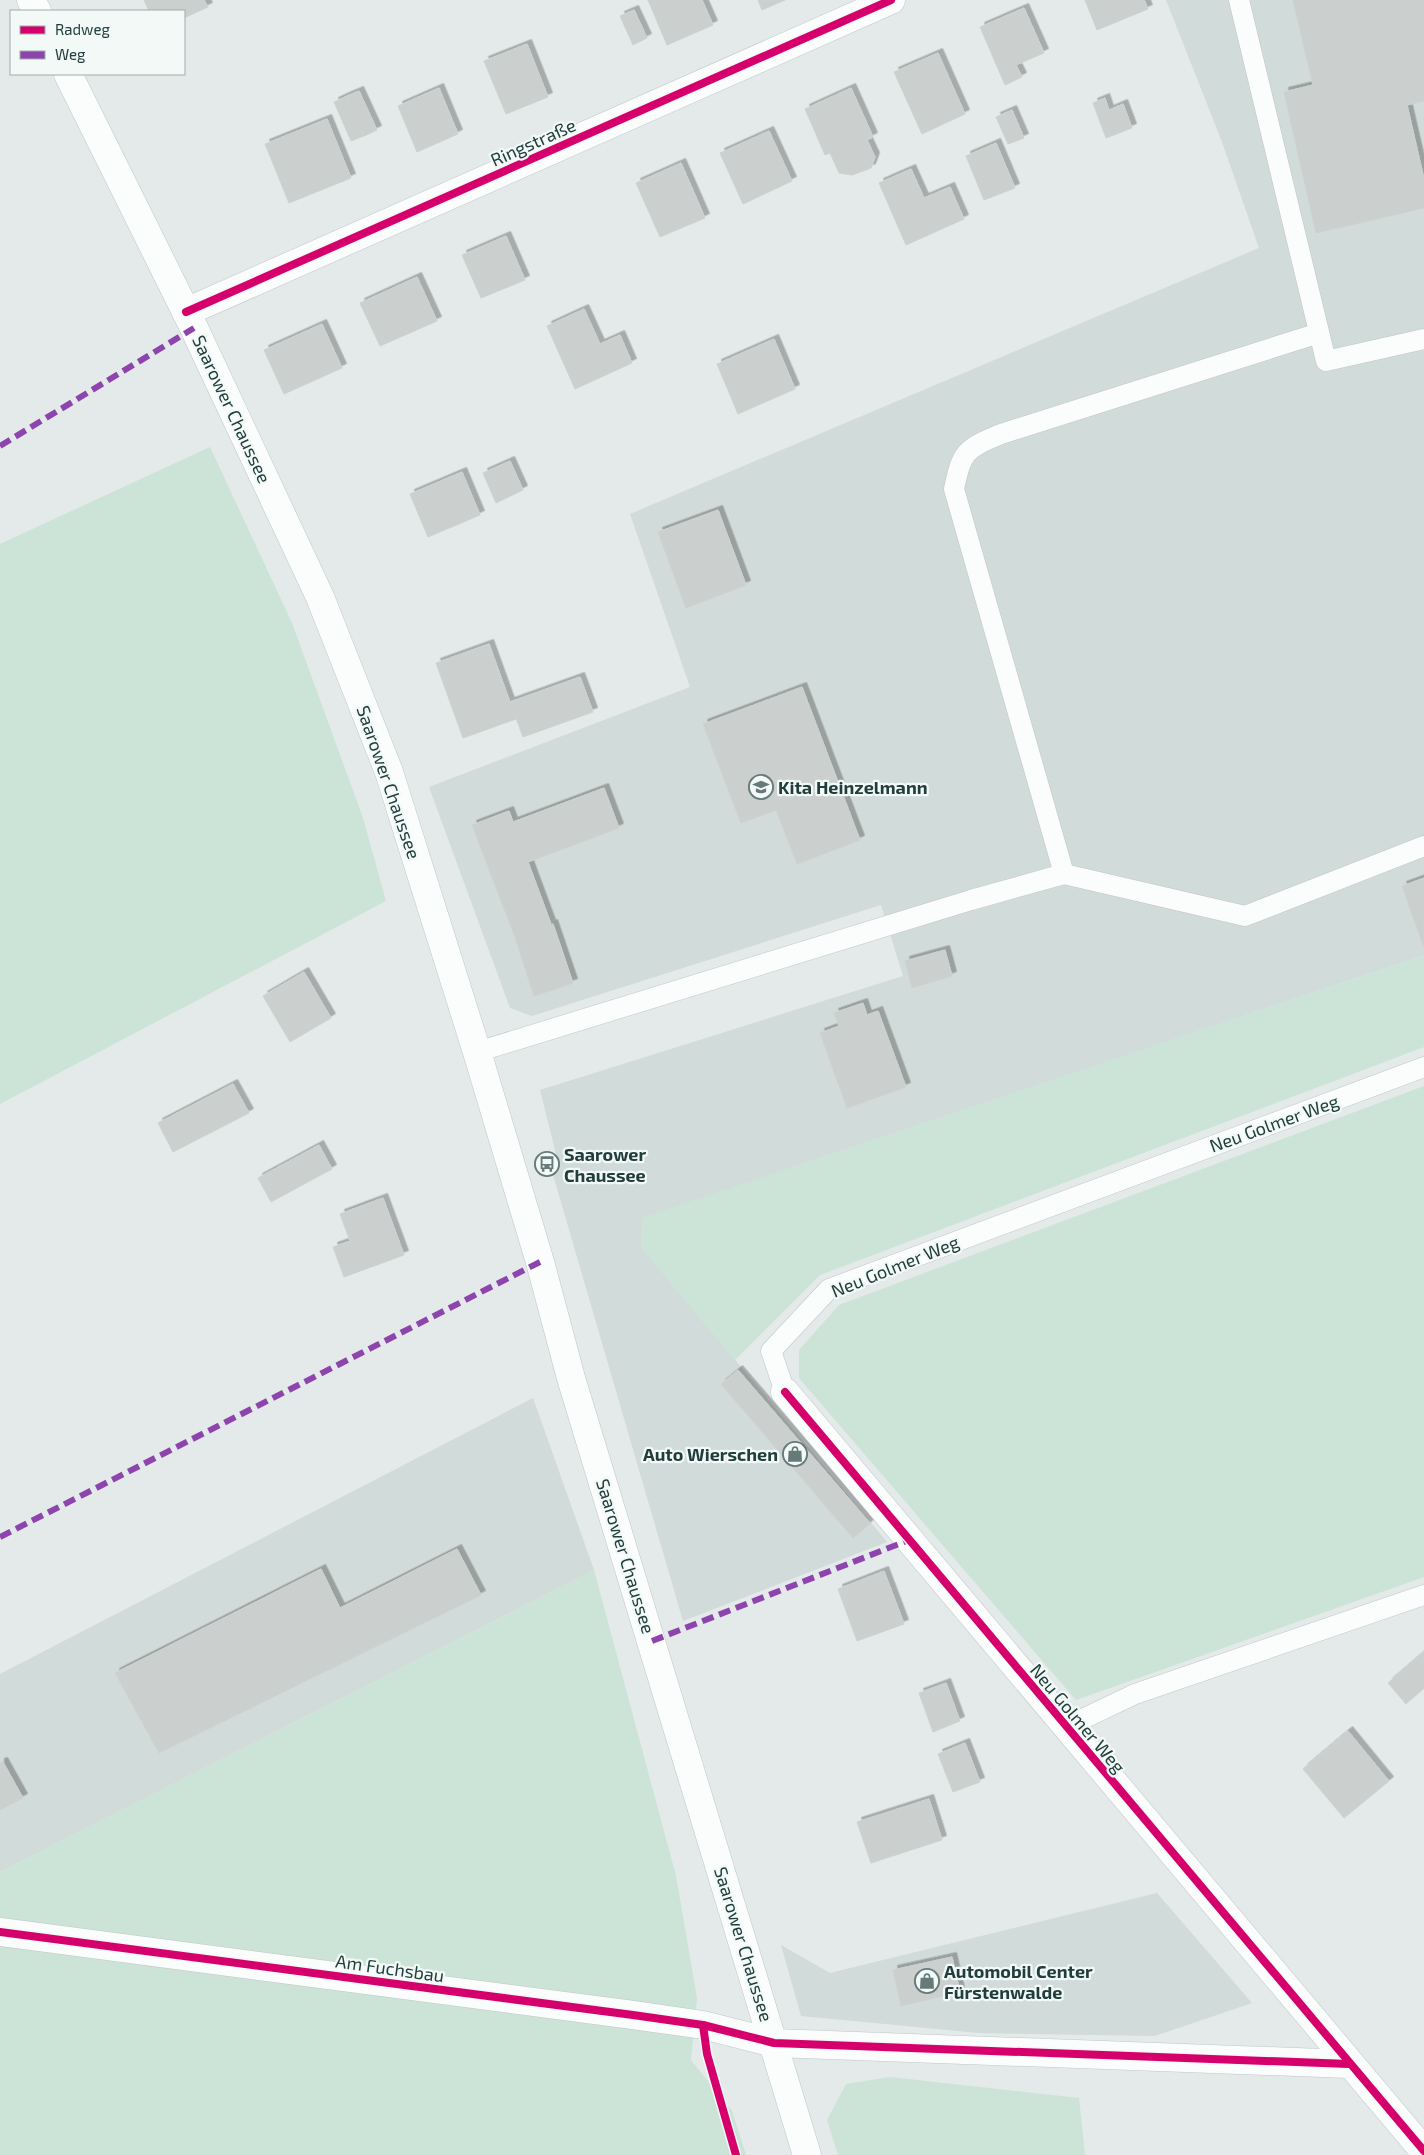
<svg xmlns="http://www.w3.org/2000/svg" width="1424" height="2155" font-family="'Exo 2',sans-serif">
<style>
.built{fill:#d1dbd9}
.green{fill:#cce3d8}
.building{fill:#cbd0cf;stroke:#ccd2d1;filter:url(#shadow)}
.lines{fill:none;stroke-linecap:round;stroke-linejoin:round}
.lane-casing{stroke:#c1c6c6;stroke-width:21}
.street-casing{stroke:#c1c6c6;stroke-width:29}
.secondary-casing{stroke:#bfc7c6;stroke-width:29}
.lane{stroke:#fbfcfc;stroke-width:20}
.street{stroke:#fbfcfc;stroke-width:28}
.secondary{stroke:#fbfcfc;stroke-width:28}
.quiet{stroke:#8e44ad;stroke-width:6;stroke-dasharray:12 6;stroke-linecap:butt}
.cycleway-casing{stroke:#f2f9f7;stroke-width:11}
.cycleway{stroke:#d6006c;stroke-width:8}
.labels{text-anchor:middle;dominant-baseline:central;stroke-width:4.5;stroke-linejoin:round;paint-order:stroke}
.street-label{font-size:18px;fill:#213e3c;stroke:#f2f9f7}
.poi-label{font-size:18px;font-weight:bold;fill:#213e3c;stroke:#f2f9f7;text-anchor:start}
</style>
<defs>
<filter id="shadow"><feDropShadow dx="4.5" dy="-4.5" stdDeviation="0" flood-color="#0004"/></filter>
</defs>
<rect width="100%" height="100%" fill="#e4e9e9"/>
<!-- built -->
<g class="built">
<path d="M1166 0H1424V955L643 1218 641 1247 887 1542 683 1621 549 1161 557 1158 540 1090 903 976 881 905 532 1016 510 1008 429 787 690 687 630 514 1259 248 1222 142Z"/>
<path d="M533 1398 594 1570 0 1872V1674Z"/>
<path d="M1157 1893 1252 2003 1155 2036 979 2033 801 2016 781 1945 830 1973Z"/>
</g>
<!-- green -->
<g class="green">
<path d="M210 447 292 623 363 818 386 901 0 1104V544Z"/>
<path d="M1424 955V1047L820 1275 735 1360 641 1247 643 1217Z"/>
<path d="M1424 1086V1577L1076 1700 799 1378V1350L839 1305Z"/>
<path d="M594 1570 676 1876 697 1998 691 2060 732 2111 746 2155H0V1872Z"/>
<path d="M890 2077 1079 2098 1085 2155H838L827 2120 846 2084Z"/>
</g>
<!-- building -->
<g class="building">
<path d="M144 0H204L208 7 184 18V11H149Z"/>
<path d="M648 0H702L713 25 667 45Z"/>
<path d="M758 0H785L762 10Z"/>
<path d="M1085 0H1144L1148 9 1097 30Z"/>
<path d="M1293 0H1424V101L1407 105 1424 179V208L1316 233 1284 92 1313 85Z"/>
<path d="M1024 8 1044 53 1016 65 1022 77 1005 85 980 27Z"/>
<path d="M634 10 647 38 633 45 620 16Z"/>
<path d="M527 44 548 97 506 114 484 61Z"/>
<path d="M938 53 965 114 922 134 894 72Z"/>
<path d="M439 88 458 134 417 152 398 106Z"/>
<path d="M851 88 873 137 867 140 875 157 871 168 852 175 839 173 830 153 825 155 805 109Z"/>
<path d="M359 91 377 130 364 136 347 96Z"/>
<path d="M347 96 364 136 351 141 334 102Z"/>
<path d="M1105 98 1109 110 1123 104 1132 128 1106 138 1093 103Z"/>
<path d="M1012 110 1024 138 1008 144 996 117Z"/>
<path d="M327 119 351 178 289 203 265 144Z"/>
<path d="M769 131 792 181 743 204 720 153Z"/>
<path d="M996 143 1015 188 984 200 966 156Z"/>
<path d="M681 163 705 218 660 237 636 183Z"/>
<path d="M911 169 924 198 950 187 964 219 906 245 879 183Z"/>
<path d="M506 236 525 280 481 298 462 255Z"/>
<path d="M417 277 437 321 380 346 360 303Z"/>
<path d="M584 309 600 344 620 335 632 363 575 389 547 326Z"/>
<path d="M322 324 342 368 284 394 264 350Z"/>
<path d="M774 339 795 389 738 414 717 364Z"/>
<path d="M510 461 523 490 496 503 483 473Z"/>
<path d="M462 472 480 515 428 537 410 494Z"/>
<path d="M718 510 746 585 686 608 658 532Z"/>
<path d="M489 644 516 719 463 738 436 663Z"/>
<path d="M580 677 593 712 523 737 510 702Z"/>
<path d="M802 687 860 840 797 864 776 810 741 823 703 724Z"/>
<path d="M604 788 619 828 528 862 551 924 515 937 472 825 509 811 513 822Z"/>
<path d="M1424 878V945H1423L1402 886Z"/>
<path d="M553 924 573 983 534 996 515 937Z"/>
<path d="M945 950 952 976 912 988 905 961Z"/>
<path d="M304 972 331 1018 290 1042 263 996Z"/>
<path d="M863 1003 867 1015 878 1011 906 1087 847 1108 820 1033 839 1026 834 1013Z"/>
<path d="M233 1084 249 1113 173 1152 158 1123Z"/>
<path d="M319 1145 332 1169 271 1202 258 1178Z"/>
<path d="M383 1198 404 1255 344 1277 333 1247 350 1241 340 1214Z"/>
<path d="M738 1370 870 1523 853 1538 721 1384Z"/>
<path d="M457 1549 481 1595 159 1753 115 1673 321 1569 340 1608Z"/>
<path d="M884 1571 904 1624 857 1641 838 1589Z"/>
<path d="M1424 1652V1688L1406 1704 1388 1683Z"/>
<path d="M946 1683 960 1721 933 1732 919 1693Z"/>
<path d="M1348 1731 1389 1781 1344 1818 1303 1769Z"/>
<path d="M965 1743 980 1782 953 1792 938 1754Z"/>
<path d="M3 1762 23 1798 0 1810V1763Z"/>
<path d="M929 1799 942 1840 871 1863 857 1822Z"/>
<path d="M952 1957 960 1992 901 2006 893 1970Z"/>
</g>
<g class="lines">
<defs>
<g id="lane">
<path d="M1239 0 1326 361 1424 339"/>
<path d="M1064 874 954 489C962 451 965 449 1001 434L1319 333"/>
<path d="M477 1052 971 900 1064 874 1245 916 1424 846"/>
<path d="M785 1392 771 1351 829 1289 1424 1067"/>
<path d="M1066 1727 1135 1694 1424 1595"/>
</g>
<g id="street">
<path d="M186 312 891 0"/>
<path d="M785 1392 1424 2151"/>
<path d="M0 1932 633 2015 703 2025 774 2043 1349 2064"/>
</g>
<g id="secondary">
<path d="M31 0 37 11"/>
<path d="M68 74 194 328 320 597 389 772 477 1052 540 1262 571 1378 807 2155"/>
</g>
</defs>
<!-- lane casing -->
<use href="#lane" class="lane-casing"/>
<!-- street casing -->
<use href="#street" class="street-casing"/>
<!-- secondary casing -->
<use href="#secondary" class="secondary-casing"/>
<!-- lane -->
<use href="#lane" class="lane"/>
<!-- street -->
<use href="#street" class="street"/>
<!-- secondary -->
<use href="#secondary" class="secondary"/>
<!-- quiet -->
<g class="quiet">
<path d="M0 446 194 328"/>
<path d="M0 1537 540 1262"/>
<path d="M652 1641 909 1540"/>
</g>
<defs>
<g id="cycleway">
<path d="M186 312 891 0"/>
<path d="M785 1392 1424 2151"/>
<path d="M0 1932 633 2015 703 2025 774 2043 1349 2064"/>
<path d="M703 2025 707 2054 736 2155"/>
</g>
</defs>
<!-- cycleway casing -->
<use href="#cycleway" class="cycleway-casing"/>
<!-- cycleway -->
<use href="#cycleway" class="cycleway"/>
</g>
<!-- icons -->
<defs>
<symbol id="school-ring" viewBox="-11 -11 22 22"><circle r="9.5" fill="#f2f9f7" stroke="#657a79" stroke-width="1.5"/><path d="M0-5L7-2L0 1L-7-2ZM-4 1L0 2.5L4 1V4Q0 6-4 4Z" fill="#657a79"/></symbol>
<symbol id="bus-ring" viewBox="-11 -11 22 22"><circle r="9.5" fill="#f2f9f7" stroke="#657a79" stroke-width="1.5"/><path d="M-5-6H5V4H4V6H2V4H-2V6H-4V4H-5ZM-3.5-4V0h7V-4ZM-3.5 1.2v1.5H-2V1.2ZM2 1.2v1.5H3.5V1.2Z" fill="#657a79"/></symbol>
<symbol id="shop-ring" viewBox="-11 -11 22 22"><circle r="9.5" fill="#f2f9f7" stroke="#657a79" stroke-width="1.5"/><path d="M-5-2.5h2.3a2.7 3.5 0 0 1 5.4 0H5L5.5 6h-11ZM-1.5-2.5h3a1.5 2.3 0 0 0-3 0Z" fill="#657a79"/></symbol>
</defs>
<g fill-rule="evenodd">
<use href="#school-ring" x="747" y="773" width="28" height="28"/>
<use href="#bus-ring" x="533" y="1150" width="28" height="28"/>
<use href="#shop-ring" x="781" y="1440" width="28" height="28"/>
<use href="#shop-ring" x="913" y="1967" width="28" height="28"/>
</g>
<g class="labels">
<!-- street labels -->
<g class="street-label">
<text transform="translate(533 142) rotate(-24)">Ringstraße</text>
<text transform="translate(232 409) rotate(65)">Saarower Chaussee</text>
<text transform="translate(389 782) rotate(71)">Saarower Chaussee</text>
<text transform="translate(1274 1123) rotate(-20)">Neu Golmer Weg</text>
<text transform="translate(895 1266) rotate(-22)">Neu Golmer Weg</text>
<text transform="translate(626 1556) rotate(73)">Saarower Chaussee</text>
<text transform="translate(1078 1718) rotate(50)">Neu Golmer Weg</text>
<text transform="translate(744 1944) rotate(73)">Saarower Chaussee</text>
<text transform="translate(390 1968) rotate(8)">Am Fuchsbau</text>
</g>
<!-- poi labels -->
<g class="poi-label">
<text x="778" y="787">Kita Heinzelmann</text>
<text x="564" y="1154">Saarower<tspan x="564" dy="21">Chaussee</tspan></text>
<text x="778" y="1454" text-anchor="end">Auto Wierschen</text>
<text x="944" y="1971">Automobil Center<tspan x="944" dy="21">Fürstenwalde</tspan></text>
</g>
</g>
<!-- legend -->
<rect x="10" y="10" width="175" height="65" fill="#f2f9f7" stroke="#9eaeac"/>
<rect x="20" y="26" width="25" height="8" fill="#d6006c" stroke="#9eaeac"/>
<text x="55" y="35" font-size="15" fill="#213e3c">Radweg</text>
<rect x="20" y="51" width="25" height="8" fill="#8e44ad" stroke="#9eaeac"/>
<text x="55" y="60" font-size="15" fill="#213e3c">Weg</text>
</svg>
